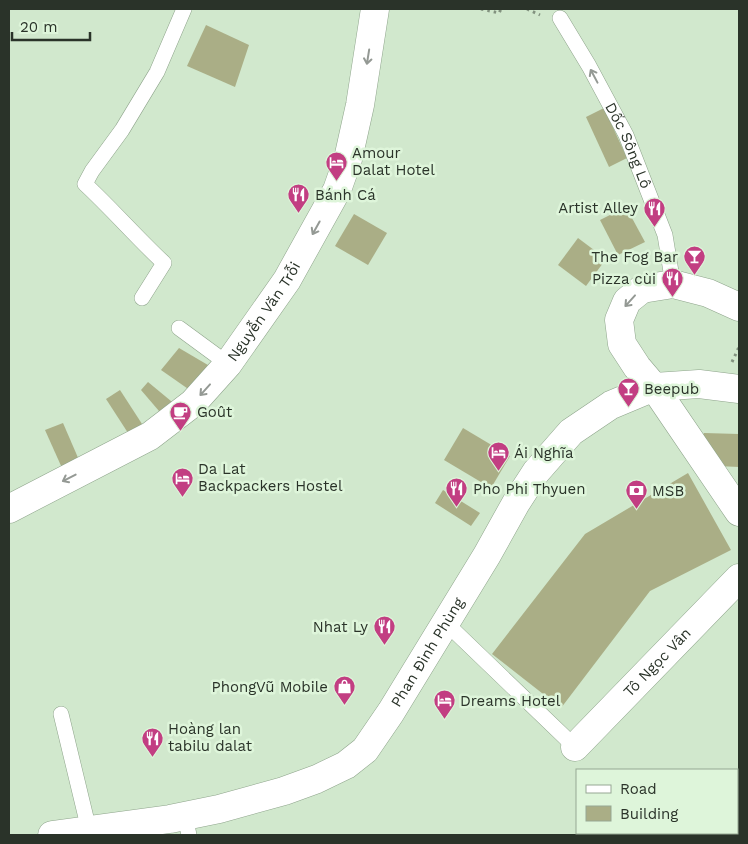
<svg xmlns="http://www.w3.org/2000/svg" width="748" height="844" font-family="'Work Sans',sans-serif">
<style>
.building{fill:#aaae86}
.lines{fill:none;stroke-linecap:round;stroke-linejoin:round}
.lane-casing{stroke:#8ea48b;stroke-width:16}
.street-casing{stroke:#8ea48b;stroke-width:29}
.secondary-casing{stroke:#8ea48b;stroke-width:29}
.path{stroke:#82927f;stroke-width:3;stroke-dasharray:2.5 4;stroke-linecap:butt}
.lane{stroke:#fff;stroke-width:15}
.street{stroke:#fff;stroke-width:28}
.secondary{stroke:#fff;stroke-width:28}
.oneway{stroke:#949994}
.labels{text-anchor:middle;dominant-baseline:central;stroke-width:5;stroke-linejoin:round;paint-order:stroke}
.street-label{font-size:15px;fill:#2a3329;stroke:#def5da}
.poi-label{font-size:15px;fill:#2a3329;stroke:#def5da;text-anchor:start}
</style>
<rect width="100%" height="100%" fill="#d1e8cd"/>
<!-- building -->
<g class="building">
<path d="M206 25 249 45 235 87 187 66Z"/>
<path d="M604 108 627 158 609 167 586 117Z"/>
<path d="M626 207 645 242 618 255 600 220Z"/>
<path d="M354 214 387 233 368 265 335 246Z"/>
<path d="M578 238 606 259 586 286 558 265Z"/>
<path d="M179 348 213 368 194 393 161 370Z"/>
<path d="M148 382 177 406 165 418 141 390Z"/>
<path d="M120 390 144 427 130 436 106 399Z"/>
<path d="M63 423 79 460 62 468 45 430Z"/>
<path d="M463 428 510 456 491 488 444 460Z"/>
<path d="M704 433 739 434V467L717 466 697 444Z"/>
<path d="M688 473 731 550 650 591 561 708 492 654 585 534Z"/>
<path d="M443 490 480 513 471 526 435 503Z"/>
</g>
<g class="lines">
<defs>
<g id="lane">
<path id="s1" d="M560 18 589 66 626 135 665 235 673 284"/>
<path d="M142 298 164 263C137 238 113 210 85 184L92 171 122 130 157 72 184 9"/>
<path d="M179 328 228 364"/>
<path d="M446 623 575 747"/>
<path d="M61 714 89 830"/>
<path d="M185 816 189 835"/>
</g>
<g id="street">
<path d="M739 307 708 293 673 284 642 289 627 301 619 320 622 344 637 367 654 387 739 512"/>
<path id="s2" d="M575 747 739 578"/>
</g>
<g id="secondary">
<path id="s3" d="M9 509 150 436 193 403 228 364 287 280 337 190 348 159 360 105 375 9"/>
<path id="s4" d="M52 835 170 819 219 809 284 791 317 779 346 765 365 750 391 712 487 555 516 503 536 472 571 432 611 405 654 387 699 384 739 389"/>
</g>
</defs>
<!-- lane casing -->
<use href="#lane" class="lane-casing"/>
<!-- street casing -->
<use href="#street" class="street-casing"/>
<!-- secondary casing -->
<use href="#secondary" class="secondary-casing"/>
<!-- path -->
<g class="path">
<path d="M481 9 499 13 501 9"/>
<path d="M527 9 540 15"/>
<path d="M732 362 739 347"/>
</g>
<!-- lane -->
<use href="#lane" class="lane"/>
<!-- street -->
<use href="#street" class="street"/>
<!-- secondary -->
<use href="#secondary" class="secondary"/>
</g>
<!-- one-way arrows -->
<defs><path id="oneway-shaft" d="M-6 0H5M1.5-3L5.5 0L1.5 3" fill="none" stroke-width="1.6" stroke-linecap="round" stroke-linejoin="round" transform="scale(1.25)"/></defs>
<g class="oneway">
<use href="#oneway-shaft" transform="translate(368 57) rotate(99)"/>
<use href="#oneway-shaft" transform="translate(594 76) rotate(-118)"/>
<use href="#oneway-shaft" transform="translate(316 228) rotate(119)"/>
<use href="#oneway-shaft" transform="translate(630 301) rotate(132)"/>
<use href="#oneway-shaft" transform="translate(205 390) rotate(132)"/>
<use href="#oneway-shaft" transform="translate(69 478) rotate(153)"/>
</g>
<!-- icons -->
<defs>
<symbol id="hotel-pin" viewBox="-11 -11 22 30"><path d="M0 17L-7.5 6A9.5 9.5 0 1 1 7.5 6Z" fill="#c23e82" stroke="#def5da"/><path d="M-6-4.5h1.5V1H6V5H4.5V3h-9V5H-6ZM-4 0a1.8 1.8 0 1 1 3.6 0ZM.5 0V-2.5h3Q6-2.5 6 0Z" fill="#fff"/></symbol>
<symbol id="restaurant-pin" viewBox="-11 -11 22 30"><path d="M0 17L-7.5 6A9.5 9.5 0 1 1 7.5 6Z" fill="#c23e82" stroke="#def5da"/><path d="M-5-6h1v4h1v-4h1v4h1v-4h1v5L-1.5 .5V6h-2V.5L-5-1ZM5-6V6H3V1.5H1.5Q1.5-4 5-6Z" fill="#fff"/></symbol>
<symbol id="bar-pin" viewBox="-11 -11 22 30"><path d="M0 17L-7.5 6A9.5 9.5 0 1 1 7.5 6Z" fill="#c23e82" stroke="#def5da"/><path d="M-6-5H6L.8 .8V4.5H3.5V6h-7V4.5H-.8V.8Z" fill="#fff"/></symbol>
<symbol id="cafe-pin" viewBox="-11 -11 22 30"><path d="M0 17L-7.5 6A9.5 9.5 0 1 1 7.5 6Z" fill="#c23e82" stroke="#def5da"/><path d="M-5.5-4.5H6V0H3Q3 3.5 0 3.5H-2.5Q-5.5 3.5-5.5 0ZM3-3.2v2h1.7v-2ZM-6 4.5H4V6H-6Z" fill="#fff"/></symbol>
<symbol id="bank-pin" viewBox="-11 -11 22 30"><path d="M0 17L-7.5 6A9.5 9.5 0 1 1 7.5 6Z" fill="#c23e82" stroke="#def5da"/><path d="M-6-4H6V4H-6ZM0-2.3a2.3 2.3 0 1 0 0 4.6a2.3 2.3 0 1 0 0-4.6Z" fill="#fff"/></symbol>
<symbol id="shop-pin" viewBox="-11 -11 22 30"><path d="M0 17L-7.5 6A9.5 9.5 0 1 1 7.5 6Z" fill="#c23e82" stroke="#def5da"/><path d="M-5-2.5h2.3a2.7 3.5 0 0 1 5.4 0H5L5.5 6h-11ZM-1.5-2.5h3a1.5 2.3 0 0 0-3 0Z" fill="#fff"/></symbol>
</defs>
<g fill-rule="evenodd">
<use href="#hotel-pin" x="324" y="150" width="25" height="34"/>
<use href="#restaurant-pin" x="286" y="182" width="25" height="34"/>
<use href="#restaurant-pin" x="642" y="196" width="25" height="34"/>
<use href="#bar-pin" x="682" y="244" width="25" height="34"/>
<use href="#restaurant-pin" x="660" y="266" width="25" height="34"/>
<use href="#bar-pin" x="616" y="376" width="25" height="34"/>
<use href="#cafe-pin" x="168" y="400" width="25" height="34"/>
<use href="#hotel-pin" x="486" y="440" width="25" height="34"/>
<use href="#hotel-pin" x="170" y="466" width="25" height="34"/>
<use href="#restaurant-pin" x="444" y="476" width="25" height="34"/>
<use href="#bank-pin" x="624" y="478" width="25" height="34"/>
<use href="#restaurant-pin" x="372" y="614" width="25" height="34"/>
<use href="#shop-pin" x="332" y="674" width="25" height="34"/>
<use href="#hotel-pin" x="432" y="688" width="25" height="34"/>
<use href="#restaurant-pin" x="140" y="726" width="25" height="34"/>
</g>
<g class="labels">
<!-- street labels -->
<g class="street-label">
<text stroke="none"><textPath href="#s1" startOffset="145">Dốc Sông Lô</textPath></text>
<text stroke="none"><textPath href="#s3" startOffset="329">Nguyễn Văn Trỗi</textPath></text>
<text stroke="none"><textPath href="#s4" startOffset="444">Phan Đình Phùng</textPath></text>
<text stroke="none"><textPath href="#s2" startOffset="118">Tô Ngọc Vân</textPath></text>
</g>
<!-- poi labels -->
<g class="poi-label">
<text x="352" y="153">Amour<tspan x="352" dy="17">Dalat Hotel</tspan></text>
<text x="315" y="195">Bánh Cá</text>
<text x="638" y="208" text-anchor="end">Artist Alley</text>
<text x="678" y="257" text-anchor="end">The Fog Bar</text>
<text x="656" y="279" text-anchor="end">Pizza cùi</text>
<text x="644" y="389">Beepub</text>
<text x="197" y="412">Goût</text>
<text x="514" y="453">Ái Nghĩa</text>
<text x="198" y="469">Da Lat<tspan x="198" dy="17">Backpackers Hostel</tspan></text>
<text x="473" y="489">Pho Phi Thyuen</text>
<text x="652" y="491">MSB</text>
<text x="368" y="627" text-anchor="end">Nhat Ly</text>
<text x="328" y="687" text-anchor="end">PhongVũ Mobile</text>
<text x="460" y="701">Dreams Hotel</text>
<text x="168" y="729">Hoàng lan<tspan x="168" dy="17">tabilu dalat</tspan></text>
</g>
</g>
<!-- border -->
<rect width="748" height="844" fill="none" stroke="#2a3329" stroke-width="20"/>
<!-- legend -->
<rect x="576" y="769" width="162" height="65" fill="#def5da" stroke="#96a793"/>
<rect x="586" y="785" width="25" height="8" fill="#ffffff" stroke="#96a793"/>
<text x="620" y="794" font-size="15" fill="#2a3329">Road</text>
<rect x="586" y="806" width="25" height="15" fill="#aaae86" stroke="#96a793"/>
<text x="620" y="819" font-size="15" fill="#2a3329">Building</text>
<!-- scale -->
<path d="M12 32v8h78v-8" fill="none" stroke="#2a3329" stroke-width="2.5"/>
<text x="20" y="32" font-size="15" fill="#2a3329" stroke="#def5da" stroke-width="4" paint-order="stroke">20 m</text>
</svg>
